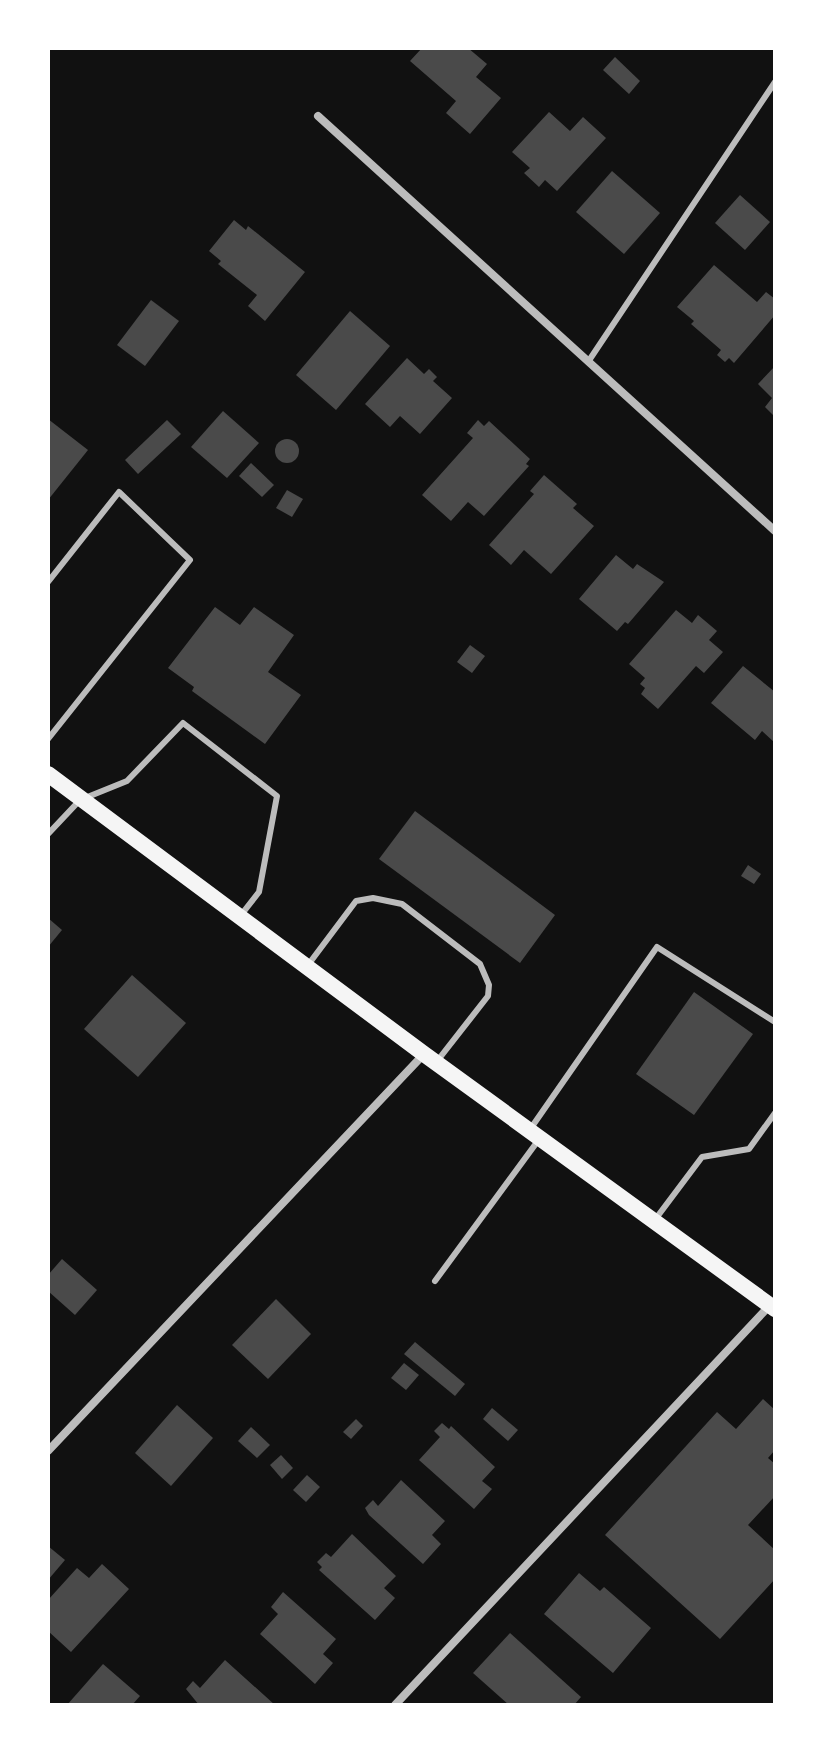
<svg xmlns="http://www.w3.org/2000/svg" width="823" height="1753" font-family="'Public Sans',sans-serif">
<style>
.building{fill:#4a4a4a}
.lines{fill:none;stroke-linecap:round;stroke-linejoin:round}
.service{stroke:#bcbcbc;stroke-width:6}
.minor{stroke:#bcbcbc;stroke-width:8}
.secondary{stroke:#f5f5f5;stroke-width:16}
</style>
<rect width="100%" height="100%" fill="#111"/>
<!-- building -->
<g class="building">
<path d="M422 48H468L487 64 476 77 501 98 470 134 446 113 456 101 410 61Z"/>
<path d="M615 57 640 81 629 94 603 70Z"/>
<path d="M549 112 570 131 583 117 606 138 557 191 545 180 539 187 524 173 530 168 512 152Z"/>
<path d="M612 171 660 213 624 254 576 212Z"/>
<path d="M740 195 770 222 745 250 715 223Z"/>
<path d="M234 220 246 230 248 226 305 272 265 321 248 306 257 295 218 264 221 261 209 251Z"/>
<path d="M714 265 757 302 766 292 775 299V315L734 363 729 358 725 362 717 355 721 350 691 324 694 321 677 307Z"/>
<path d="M151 300 179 321 145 366 117 345Z"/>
<path d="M350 311 390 346 336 410 296 375Z"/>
<path d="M407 358 424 374 429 369 437 377 433 381 452 398 420 434 400 416 390 427 365 404Z"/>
<path d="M775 366V417L765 407 772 398 758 384Z"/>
<path d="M223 411 259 443 227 478 191 447Z"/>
<path d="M48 419 88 450 48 500Z"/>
<path d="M167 420 181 434 138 474 125 460Z"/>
<path d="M478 420 484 426 489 421 530 459 526 464 529 466 484 516 468 502 451 521 422 495 473 438 467 433Z"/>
<circle cx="287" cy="451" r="12"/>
<path d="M251 463 274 485 262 497 239 476Z"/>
<path d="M544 475 577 504 573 508 594 526 551 574 524 550 511 565 489 545 534 494 530 491Z"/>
<path d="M287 490 303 499 292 517 276 508Z"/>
<path d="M616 555 633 569 637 564 664 582 628 624 625 622 617 631 579 599Z"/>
<path d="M215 607 240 625 254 607 294 635 268 672 301 695 265 744 192 691 194 687 168 668Z"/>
<path d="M676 610 692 623 698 615 717 631 709 640 723 652 704 673 696 666 658 709 641 694 645 688 640 684 645 678 629 664Z"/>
<path d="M470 645 485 656 472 673 457 662Z"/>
<path d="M743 666 775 692V743L762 731 755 740 711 703Z"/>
<path d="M415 811 555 915 520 963 379 859Z"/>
<path d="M748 865 761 874 754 884 741 876Z"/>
<path d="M48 918 62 930 48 947Z"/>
<path d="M132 975 186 1023 138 1077 84 1029Z"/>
<path d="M694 992 753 1034 694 1115 636 1074Z"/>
<path d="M62 1259 97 1290 75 1315 48 1291V1275Z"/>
<path d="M276 1299 311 1334 268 1379 232 1345Z"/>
<path d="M415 1342 465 1384 455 1396 404 1354Z"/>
<path d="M404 1363 419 1375 406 1390 391 1378Z"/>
<path d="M763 1399 775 1410V1450L768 1458 775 1464V1496L748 1525 775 1550V1579L720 1639 605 1535 717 1412 736 1429Z"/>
<path d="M177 1405 213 1438 171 1486 135 1453Z"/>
<path d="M492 1408 518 1430 508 1441 483 1419Z"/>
<path d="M356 1419 363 1426 351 1439 343 1432Z"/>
<path d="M442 1423 449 1429 451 1426 495 1467 482 1481 492 1489 474 1509 419 1460 440 1437 434 1431Z"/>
<path d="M251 1427 270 1445 257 1458 238 1441Z"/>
<path d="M281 1455 293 1468 282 1479 270 1465Z"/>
<path d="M307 1475 320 1487 306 1502 293 1490Z"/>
<path d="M401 1480 445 1521 432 1535 441 1544 423 1564 369 1515 365 1508 373 1500 378 1506Z"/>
<path d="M352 1534 396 1576 384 1588 395 1598 375 1620 319 1570 322 1567 317 1562 326 1553 331 1557Z"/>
<path d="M48 1546 65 1560 48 1580Z"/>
<path d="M102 1564 129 1589 71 1652 48 1631V1600L77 1568 89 1578Z"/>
<path d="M579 1573 600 1591 604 1587 651 1628 613 1673 544 1614Z"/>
<path d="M283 1592 336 1639 323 1654 333 1663 315 1684 260 1634 278 1614 271 1607Z"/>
<path d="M510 1633 581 1697 574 1705H509L473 1673Z"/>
<path d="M225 1660 275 1705H199L186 1689 193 1681 200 1688Z"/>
<path d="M103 1664 140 1696 132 1705H67Z"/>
</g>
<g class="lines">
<!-- service -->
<g class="service">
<path d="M588 362 775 82"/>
<path d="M48 582 119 492 190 560 48 739"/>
<path d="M48 834 80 800 127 781 183 723 277 796 259 892 241 915"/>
<path d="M308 965 356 901 373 898 402 904 480 964 489 985 488 996 438 1060"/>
<path d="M531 1128 657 947 775 1022"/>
<path d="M654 1221 702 1157 749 1149 775 1113"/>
<path d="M435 1281 540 1138"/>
</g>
<!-- minor -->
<g class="minor">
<path d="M318 116 775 531"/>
<path d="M48 1451 424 1054"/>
<path d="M395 1705 772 1303"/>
</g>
<!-- secondary -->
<path class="secondary" d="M48 774 424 1054 775 1309"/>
</g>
<!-- border -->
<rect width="823" height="1753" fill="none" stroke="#ffffff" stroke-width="100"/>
</svg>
